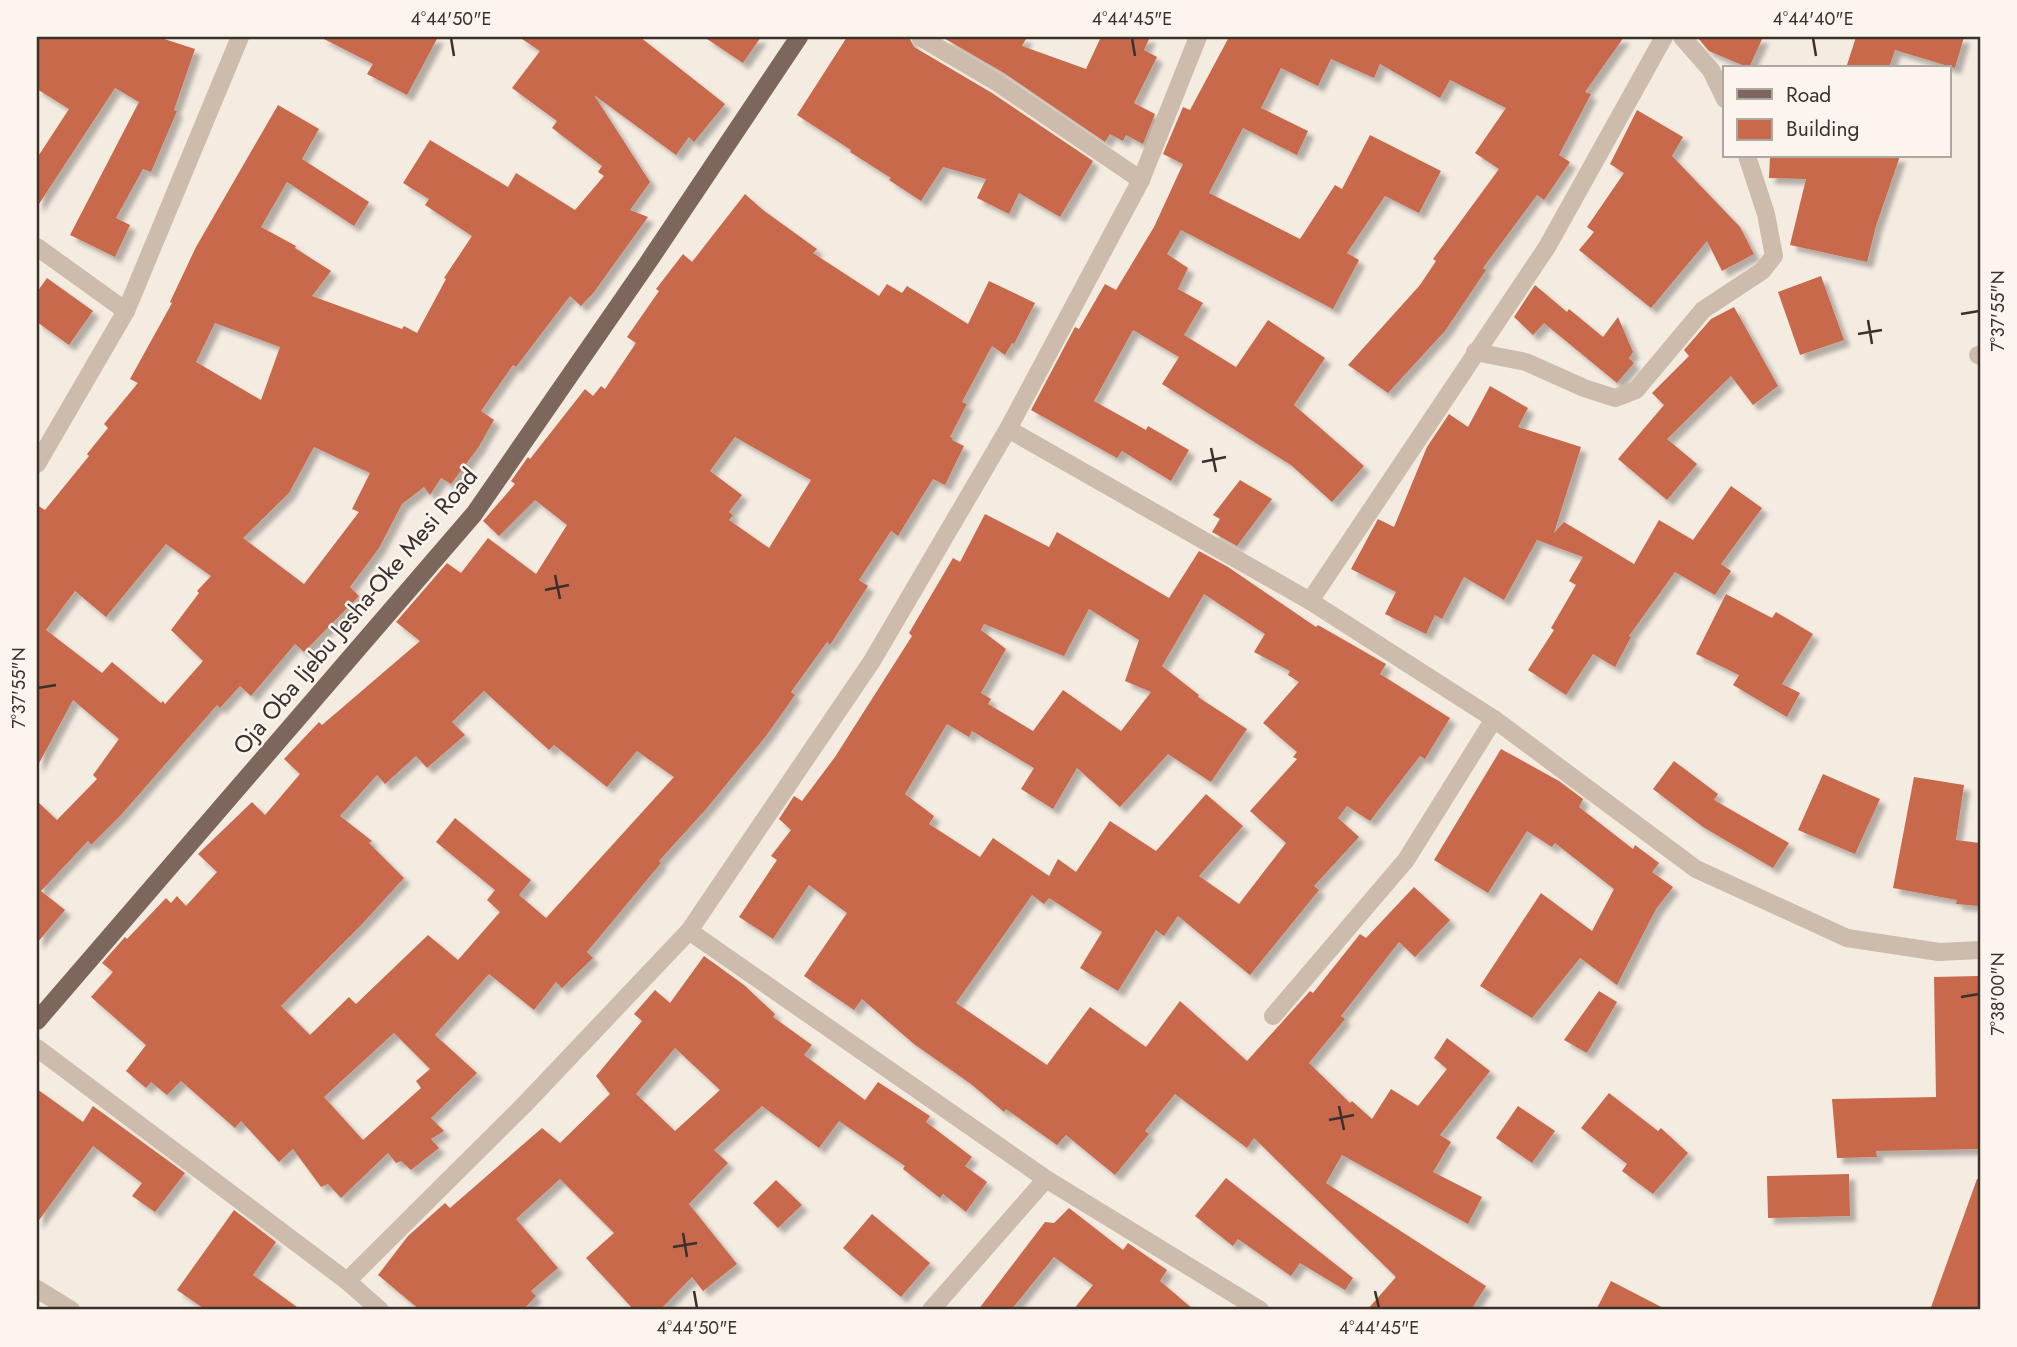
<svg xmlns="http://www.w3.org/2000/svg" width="2017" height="1347" font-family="Jost,sans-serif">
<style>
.building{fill:#c8694b;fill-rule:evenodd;filter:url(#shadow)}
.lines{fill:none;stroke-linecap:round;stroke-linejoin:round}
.minor{stroke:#cdbbac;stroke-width:18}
.major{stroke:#7d675c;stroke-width:18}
.ticks{fill:none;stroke:#3b302b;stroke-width:2.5}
.labels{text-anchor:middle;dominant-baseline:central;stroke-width:5;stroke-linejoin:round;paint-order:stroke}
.street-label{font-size:24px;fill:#3b302b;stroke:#fbf5ee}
.neatline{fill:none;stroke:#3b302b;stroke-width:2.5}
.ticks-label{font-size:18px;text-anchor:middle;fill:#3b302b}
</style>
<defs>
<filter id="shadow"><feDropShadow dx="6" dy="6" stdDeviation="2" flood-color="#0004"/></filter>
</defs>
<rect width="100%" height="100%" fill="#f4ebe1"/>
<!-- building -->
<g class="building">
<path d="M37 37H158L195 49 174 110 177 111 151 172 143 169 116 218 130 225 115 257 70 235 139 102 115 88 37 207V158L69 109 37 89Z"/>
<path d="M320 37H438L407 95 367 74 373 64Z"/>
<path d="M519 37H640L725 104 694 142 689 137 676 155 594 95 650 182 630 210 648 217 594 292 581 306 570 296 516 367 513 365 481 411 494 420 478 448 451 484 441 478 430 495 424 487 402 504 379 548 350 587 359 596 304 652 295 644 251 696 240 686 220 708 217 705 121 815 91 845 88 841 41 891 65 910 37 943V801L57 820 97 779 93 775 119 739 73 700 37 767V505L45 510 89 456 87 454 108 428 104 424 138 383 130 379 172 303 170 302 196 247 278 105 319 129 302 159 369 202 354 226 287 182 261 227 296 246 295 248 331 271 312 296 402 329 404 326 417 333 446 279 444 278 472 236 425 205 429 199 403 183 430 140 508 187 516 173 575 210 604 176 598 172 602 166 552 128 557 121 512 88 540 51ZM215 323 280 347 261 400 196 362ZM314 447 370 473 352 509 359 512 304 584 243 538 289 493ZM166 544 211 576 197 591 199 593 171 630 203 661 165 704 163 701 161 703 112 662 102 673 46 630 75 591 106 617Z"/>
<path d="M704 37H761L743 63Z"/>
<path d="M847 37H909L914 47 992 93 1093 161 1060 217 1019 193 1009 214 977 198 986 179 943 167 921 201 889 180 891 178 850 152 851 150 797 115Z"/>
<path d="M942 37H1027L1022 46 1086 69 1101 37H1150L1144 50 1157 57 1134 103 1155 114 1143 144 1126 135 1123 141 1110 134 1105 142 1004 73Z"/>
<path d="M1229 37H1624L1585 92 1591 94 1559 155 1570 162 1544 200 1537 195 1483 268 1486 270 1445 331 1388 393 1348 365 1420 285 1436 261 1433 259 1499 169 1475 153 1506 108 1450 80 1440 98 1380 64 1374 78 1331 59 1318 86 1281 68 1261 108 1308 131 1297 155 1243 128 1209 193 1300 239 1335 185 1342 189 1370 135 1441 171 1419 213 1385 196 1347 253 1359 260 1333 309 1181 230 1167 254 1188 268 1178 289 1203 303 1184 335 1236 367 1268 320 1325 358 1294 405 1364 466 1332 502 1291 465 1162 384 1179 357 1133 330 1094 401 1146 430 1148 426 1189 450 1171 481 1122 451 1117 458 1031 410 1075 327 1079 329 1105 284 1116 290 1154 227 1183 164 1163 154 1183 107 1190 110Z"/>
<path d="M1697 37H1763L1749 68 1709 51Z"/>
<path d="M1856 37H1964L1955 68 1895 50 1889 68H1846Z"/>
<path d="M1637 110 1683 137 1672 156 1740 227 1754 254 1722 271 1707 241 1651 308 1579 250 1594 232 1587 227 1624 173 1610 164Z"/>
<path d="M1770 156H1900L1876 226 1867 262 1790 245 1806 179 1769 178Z"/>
<path d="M745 194 763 210 817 249 813 253 879 296 887 284 902 293 907 286 968 324 989 281 1035 303 1014 344 1012 343 1005 355 992 346 962 402 967 404 950 437 953 438 952 440 964 446 945 485 933 479 898 536 891 531 859 580 868 586 830 645 827 642 791 692 795 695 766 736 707 808 659 861 661 863 587 952 593 958 562 988 556 982 534 1010 489 974 435 1035 477 1073 431 1118 444 1131 431 1139 439 1148 411 1170 401 1161 396 1163 388 1153 341 1198 328 1184 321 1187 293 1149 279 1162 241 1121 235 1128 181 1081 167 1095 151 1082 146 1088 126 1071 146 1045 91 997 113 972 102 963 125 937 127 939 166 898 171 903 177 896 186 906 217 872 198 854 252 802 265 815 300 774 284 759 319 722 322 725 420 641 396 622 447 563 461 573 488 538 536 574 567 525 535 500 499 536 483 521 515 484 511 481 528 457 530 459 585 389 593 396 601 386 605 389 636 343 627 337 659 291 656 289 683 254 692 262ZM735 437 811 480 769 548 729 520 733 515 729 512 742 495 710 471ZM484 691 549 750 554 745 607 787 637 751 674 777 546 918 519 895 531 880 455 818 436 842 495 890 487 900 500 912 458 960 428 935 356 1004 349 997 310 1035 281 1006 363 923 404 878 369 843 372 841 340 816 377 775 385 784 416 756 427 768 465 735 452 722ZM394 1033 430 1069 416 1081 421 1088 363 1140 324 1097Z"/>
<path d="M1821 276 1844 340 1800 355 1778 292Z"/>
<path d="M47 278 93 311 69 345 37 322V292Z"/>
<path d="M1535 285 1567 312 1569 309 1603 337 1618 317 1633 352 1629 358 1634 363 1617 383 1544 323 1533 335 1514 317Z"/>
<path d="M1734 307 1778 386 1753 405 1731 376 1667 439 1697 464 1667 500 1618 459 1664 405 1652 393 1689 356 1684 350 1711 319Z"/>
<path d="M1490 386 1528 408 1518 427 1581 447 1554 533 1564 522 1634 564 1659 520 1693 540 1731 486 1762 508 1721 564 1731 571 1715 595 1675 572 1629 636 1631 637 1615 667 1593 654 1566 695 1528 670 1554 630 1551 628 1576 585 1569 581 1583 557 1537 540 1504 600 1464 577 1442 619 1435 615 1426 634 1385 614 1396 592 1351 569 1378 519 1394 527 1427 447 1449 414 1468 427Z"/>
<path d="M1240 480 1272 499 1237 546 1212 532 1220 519 1213 515Z"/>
<path d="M985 514 1049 547 1057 532 1169 598 1199 551 1228 567 1316 627 1318 625 1386 664 1380 674 1450 718 1425 759 1420 756 1370 821 1347 806 1338 818 1359 837 1314 886 1319 890 1250 975 1178 916 1164 936 1156 930 1118 991 1080 968 1102 932 1049 898 1044 904 1032 895 956 1003 1047 1065 1090 1007 1146 1047 1180 1001 1247 1061 1310 991 1313 993 1360 934 1366 938 1414 887 1450 920 1415 957 1399 942 1341 1016 1345 1019 1309 1063 1350 1103 1352 1101 1372 1119 1391 1089 1418 1106 1447 1069 1434 1058 1447 1038 1490 1071 1440 1135 1451 1142 1433 1172 1482 1197 1468 1224 1342 1155 1326 1183 1486 1286 1471 1310H1367L1396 1277 1254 1138 1247 1148 1175 1094 1145 1131 1149 1134 1115 1175 1066 1135 1057 1145 1006 1109 1004 1112 971 1084 914 1044 862 999 854 1010 804 976 847 913 809 885 773 939 739 917 777 860 771 856 791 830 779 819 794 796 802 801 835 757 912 636 909 633 953 558 960 562ZM1204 594 1265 634 1254 652 1290 671 1288 675 1299 682 1263 723 1297 752 1293 757 1297 759 1250 811 1286 843 1239 904 1199 876 1243 826 1206 794 1156 851 1110 821 1076 872 1058 859 1049 876 993 838 980 857 929 824 934 816 905 794 947 724 969 737 972 731 1034 768 1021 789 1053 809 1077 768 1120 807 1168 754 1211 782 1247 729 1198 697 1199 695 1162 666ZM1089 609 1139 640 1125 681 1151 692 1121 731 1063 690 1033 731 988 704 991 699 981 693 1006 649 981 630 984 624 1064 656Z"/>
<path d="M1726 594 1772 618 1776 612 1813 634 1782 684 1800 693 1787 717 1733 685 1739 675 1696 654Z"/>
<path d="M1501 749 1559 781 1583 799 1579 807 1633 849 1635 845 1659 863 1652 872 1673 887 1656 909 1617 985 1580 958 1532 1018 1480 986 1541 893 1592 931 1614 889 1555 843 1552 847 1527 831 1488 893 1434 860Z"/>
<path d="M1674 761 1718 794 1714 800 1789 843 1773 868 1703 827 1653 789Z"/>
<path d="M1823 774 1880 799 1855 854 1798 830Z"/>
<path d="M1914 777 1964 785 1956 840 1980 843V906L1956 904 1957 900 1893 888Z"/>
<path d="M704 956 744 985 775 1014 773 1017 812 1045 804 1055 865 1100 878 1082 930 1116 926 1122 972 1157 965 1166 987 1182 966 1212 943 1194 940 1198 903 1169 905 1166 839 1121 819 1148 762 1106 714 1150 728 1163 689 1204 737 1264 703 1291 692 1277 660 1310H634L586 1258 614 1233 560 1179 516 1219 558 1268 531 1291 536 1296 523 1310H420L378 1275 408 1236 445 1203 450 1208 542 1128 560 1143 610 1094 596 1076 642 1021 634 1014 655 990 670 1003ZM675 1048 720 1090 675 1131 636 1094Z"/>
<path d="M1980 976V1149L1876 1151 1877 1157 1837 1158 1832 1099 1936 1097 1934 977Z"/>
<path d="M1599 991 1617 1002 1587 1053 1564 1040Z"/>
<path d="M37 1089 83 1122 93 1106 185 1173 155 1212 132 1196 142 1183 93 1146 37 1223Z"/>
<path d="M1609 1093 1658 1131 1661 1128 1688 1153 1653 1194 1622 1171 1627 1164 1581 1128Z"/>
<path d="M1518 1106 1555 1131 1532 1163 1496 1138Z"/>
<path d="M1849 1174 1850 1216 1768 1218 1767 1176Z"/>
<path d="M1226 1178 1353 1278 1345 1290 1300 1263 1291 1276 1238 1239 1233 1246 1195 1216Z"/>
<path d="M1977 1179H1980V1310H1930Z"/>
<path d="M776 1180 802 1205 778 1228 753 1203Z"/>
<path d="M1069 1208 1123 1250 1128 1243 1167 1270 1160 1281 1194 1310H1073L1093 1285 1054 1257 1011 1310H978L1045 1222 1054 1223Z"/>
<path d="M234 1210 276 1242 253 1275 301 1310H206L177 1290Z"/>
<path d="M872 1214 930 1263 901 1297 843 1248Z"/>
<path d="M1611 1281 1667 1310H1596Z"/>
</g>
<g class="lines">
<!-- minor -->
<g class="minor">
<path d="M920 37 998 83 1141 180"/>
<path d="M1682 37 1711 70 1725 99"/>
<path d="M37 247 126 311"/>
<path d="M1475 352 1526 362 1584 388 1615 398 1636 390 1703 310 1762 271 1774 256 1766 214 1747 156"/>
<path d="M1978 355 1980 356"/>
<path d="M1008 429 1310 601 1494 719 1696 869 1847 938 1939 952 1980 950"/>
<path d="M37 464 126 311 240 37"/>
<path d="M1310 601 1547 247 1664 37"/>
<path d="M689 931 1046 1179 1260 1310"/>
<path d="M1273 1016 1406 860 1494 719"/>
<path d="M37 1048 347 1281 380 1310"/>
<path d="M347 1281 525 1104 689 931 872 661 1008 429 1141 180 1198 37"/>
<path d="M37 1289 71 1310"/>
<path d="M931 1310 1046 1179"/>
</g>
<!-- major -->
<path class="major" d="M37 1021 474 514 647 264 799 37"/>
</g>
<!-- ticks -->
<path class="ticks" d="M451 38 454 56M1132 38 1135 56M1813 38 1816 56M1961 314 1979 311M1868 320 1872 344M1858 334 1882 330M1211 448 1216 472M1202 462 1226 457M555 575 560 599M545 590 569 585M38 688 56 685M1961 997 1979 994M1339 1106 1344 1130M1329 1120 1354 1115M683 1233 687 1257M673 1247 697 1243M694 1291 697 1308M1375 1291 1379 1308"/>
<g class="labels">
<!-- street labels -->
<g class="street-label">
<text transform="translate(355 611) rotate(-50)">Oja Oba Ijebu Jesha-Oke Mesi Road</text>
</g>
</g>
<!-- border -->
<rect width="2017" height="1347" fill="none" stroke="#fbf5ee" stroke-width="77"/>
<!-- legend -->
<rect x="1723" y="66" width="228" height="91" fill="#fbf5ee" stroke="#aea6a0" stroke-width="2"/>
<rect x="1737" y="89" width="35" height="10" fill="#7d675c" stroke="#aea6a0" stroke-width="2"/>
<text x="1786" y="102" font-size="21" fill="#3b302b">Road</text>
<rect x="1737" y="119" width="35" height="21" fill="#c8694b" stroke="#aea6a0" stroke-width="2"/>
<text x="1786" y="136" font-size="21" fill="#3b302b">Building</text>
<rect x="38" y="38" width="1941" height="1270" class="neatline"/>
<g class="ticks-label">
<text x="451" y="25">4°44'50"E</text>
<text x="1132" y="25">4°44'45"E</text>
<text x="1813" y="25">4°44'40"E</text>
<text transform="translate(1998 311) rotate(-90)" y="6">7°37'55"N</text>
<text transform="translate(19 688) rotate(-90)" y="6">7°37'55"N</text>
<text transform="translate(1998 994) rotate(-90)" y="6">7°38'00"N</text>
<text x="697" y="1334">4°44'50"E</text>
<text x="1379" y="1334">4°44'45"E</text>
</g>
</svg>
